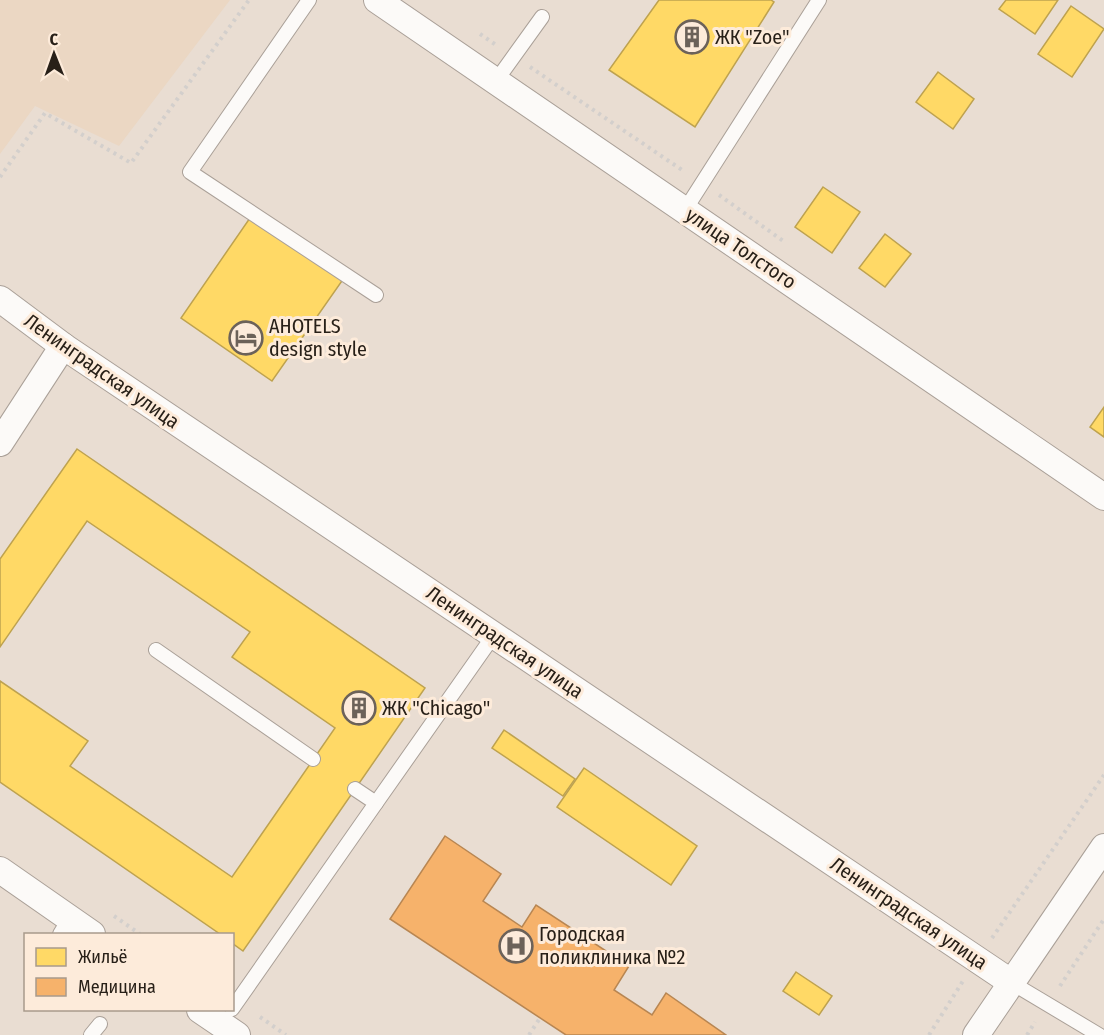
<svg xmlns="http://www.w3.org/2000/svg" width="1104" height="1035" font-family="'Fira Sans Condensed',sans-serif">
<style>
.built{fill:#ebd7c3}
.homes{fill:#ffd966;stroke:#bea24f;stroke-width:1.5}
.health{fill:#f6b26b;stroke:#b88652;stroke-width:1.5}
.lines{fill:none;stroke-linecap:round;stroke-linejoin:round}
.service-casing{stroke:#aaa098;stroke-width:16}
.minor-casing{stroke:#aaa098;stroke-width:28}
.path{stroke:#d3cfcc;stroke-width:4;stroke-dasharray:3 4.5;stroke-linecap:butt}
.service{stroke:#fcfaf8;stroke-width:14}
.minor{stroke:#fcfaf8;stroke-width:26}
.labels{text-anchor:middle;dominant-baseline:central;stroke-width:6;stroke-linejoin:round;paint-order:stroke}
.poi-label{font-size:20px;fill:#282018;stroke:#fdebda;text-anchor:start}
.street-label{font-size:20px;fill:#282018;stroke:#fdebda}
</style>
<rect width="100%" height="100%" fill="#e9ddd2"/>
<!-- built -->
<path class="built" d="M0 0H230L119 146 35 106 0 154Z"/>
<!-- homes -->
<g class="homes">
<path d="M659 0H771L774 2 695 127 609 70Z"/>
<path d="M1006 0H1058L1035 34 999 9Z"/>
<path d="M1071 6 1104 29 1072 77 1038 54Z"/>
<path d="M938 72 974 99 953 129 916 102Z"/>
<path d="M823 187 860 212 832 253 795 227Z"/>
<path d="M252 215 344 278 272 381 181 318Z"/>
<path d="M885 234 911 254 885 287 859 268Z"/>
<path d="M1104 407V437L1090 427Z"/>
<path d="M77 449 425 688 243 951 232 943V934H220L0 782V681L88 741 70 766 232 877 335 728 232 657 250 632 87 521 0 647V559Z"/>
<path d="M504 730 575 779 563 796 492 748Z"/>
<path d="M584 768 697 846 671 885 557 807Z"/>
<path d="M796 972 832 996 819 1015 783 991Z"/>
</g>
<!-- health -->
<path class="health" d="M445 836 501 874 483 901 522 927 536 905 629 966 614 990 652 1015 666 993 726 1035H566L390 919Z"/>
<g class="lines">
<defs>
<g id="service">
<path d="M309 0 190 172 376 295"/>
<path d="M496 81 542 17"/>
<path d="M685 210 819 0"/>
<path d="M156 650 313 759"/>
<path d="M376 803 494 635"/>
<path d="M60 934 69 919"/>
<path d="M1012 983 1099 1035"/>
<path d="M232 1009 376 803 355 789"/>
<path d="M91 1035 100 1024"/>
</g>
<g id="minor">
<path d="M377 0 1104 497"/>
<path d="M0 299 63 346 1012 983"/>
<path d="M0 443 63 346"/>
<path d="M0 870 92 934"/>
<path d="M200 1010 237 1035"/>
<path d="M976 1035 1104 847"/>
</g>
</defs>
<!-- service casing -->
<use href="#service" class="service-casing"/>
<!-- minor casing -->
<use href="#minor" class="minor-casing"/>
<!-- path -->
<g class="path">
<path d="M480 34 496 45"/>
<path d="M530 67 685 172"/>
<path d="M0 177 45 113 131 163 249 0"/>
<path d="M719 195 786 243"/>
<path d="M114 916 140 934"/>
<path d="M992 938 1104 775"/>
<path d="M1060 986 1104 919"/>
<path d="M260 1017 286 1035"/>
<path d="M529 1035 540 1018"/>
<path d="M929 1035 963 981"/>
<path d="M1027 1035 1035 1022"/>
</g>
<!-- service -->
<use href="#service" class="service"/>
<!-- minor -->
<use href="#minor" class="minor"/>
</g>
<!-- icons -->
<defs>
<symbol id="building-ring" viewBox="-11 -11 22 22"><circle r="9.5" fill="#fdebda" stroke="#6c6259" stroke-width="1.5"/><path d="M-4-6H4V6H1V3H-1V6H-4ZM-2.5-4.3h1.7v1.8h-1.7ZM.8-4.3h1.7v1.8H.8ZM-2.5-1h1.7V.8h-1.7ZM.8-1h1.7V.8H.8Z" fill="#6c6259"/></symbol>
<symbol id="hotel-ring" viewBox="-11 -11 22 22"><circle r="9.5" fill="#fdebda" stroke="#6c6259" stroke-width="1.5"/><path d="M-6-4.5h1.5V1H6V5H4.5V3h-9V5H-6ZM-4 0a1.8 1.8 0 1 1 3.6 0ZM.5 0V-2.5h3Q6-2.5 6 0Z" fill="#6c6259"/></symbol>
<symbol id="hospital-ring" viewBox="-11 -11 22 22"><circle r="9.5" fill="#fdebda" stroke="#6c6259" stroke-width="1.5"/><path d="M-5-5h3v3.5h4V-5h3V5h-3V1.5h-4V5h-3Z" fill="#6c6259"/></symbol>
</defs>
<g fill-rule="evenodd">
<use href="#building-ring" x="673" y="18" width="38" height="38"/>
<use href="#hotel-ring" x="227" y="319" width="38" height="38"/>
<use href="#building-ring" x="340" y="689" width="38" height="38"/>
<use href="#hospital-ring" x="497" y="927" width="38" height="38"/>
</g>
<g class="labels">
<!-- poi labels -->
<g class="poi-label">
<text x="715" y="37">ЖК "Zoe"</text>
<text x="269" y="326">AHOTELS<tspan x="269" dy="23">design style</tspan></text>
<text x="382" y="708">ЖК "Chicago"</text>
<text x="539" y="934">Городская<tspan x="539" dy="23">поликлиника №2</tspan></text>
</g>
<!-- street labels -->
<g class="street-label">
<text transform="translate(741 248) rotate(34)">улица Толстого</text>
<text transform="translate(102 371) rotate(35)">Ленинградская улица</text>
<text transform="translate(505 642) rotate(34)">Ленинградская улица</text>
<text transform="translate(909 913) rotate(34)">Ленинградская улица</text>
</g>
</g>
<!-- legend -->
<rect x="24" y="933" width="210" height="78" fill="#fdebda" stroke="#a89a8c" stroke-width="1.5"/>
<rect x="36" y="948" width="30" height="18" fill="#ffd966" stroke="#a89a8c" stroke-width="1.5"/>
<text x="78" y="963" font-size="18" fill="#282018">Жильё</text>
<rect x="36" y="978" width="30" height="18" fill="#f6b26b" stroke="#a89a8c" stroke-width="1.5"/>
<text x="78" y="993" font-size="18" fill="#282018">Медицина</text>
<!-- north arrow -->
<g transform="translate(54 54) rotate(359)" stroke="#fdebda" stroke-width="4.5" paint-order="stroke">
<path d="M0-4.5L10 22L0 15L-10 22Z" fill="#282018"/>
<text y="-9" font-size="16" font-weight="bold" text-anchor="middle" fill="#282018">С</text>
</g>
</svg>
